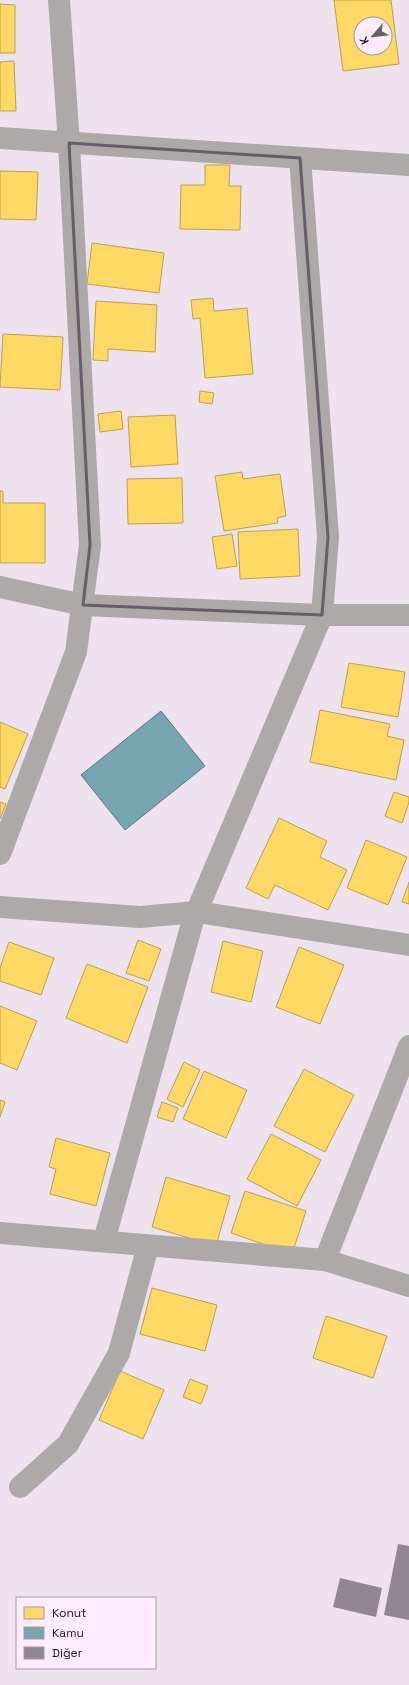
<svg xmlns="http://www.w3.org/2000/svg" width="409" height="1685" font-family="'Space Grotesk',sans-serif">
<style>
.homes{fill:#ffd966;stroke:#bc9f51;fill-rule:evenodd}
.public{fill:#76a5af;stroke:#5c7b84}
.building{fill:#918792}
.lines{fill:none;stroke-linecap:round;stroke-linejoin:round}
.street{stroke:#ada9a8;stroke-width:22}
.marked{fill:none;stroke:#675f68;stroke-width:3;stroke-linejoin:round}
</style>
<rect width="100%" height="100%" fill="#eee2ef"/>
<!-- homes -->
<g class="homes">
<path d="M334 0H391L399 64 343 71ZM361 24H385V48H361Z"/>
<path d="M0 4 15 5V53H0Z"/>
<path d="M14 61 16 111H0V62Z"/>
<path d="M205 165H230L229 186H241L240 230 180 229 181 185H205Z"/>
<path d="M0 171 38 172 36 220 0 219Z"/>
<path d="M92 243 164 253 159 293 87 284Z"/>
<path d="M213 298 214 311 247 308 253 374 205 378 200 318 193 319 191 300Z"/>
<path d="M96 301 157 305 155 352 108 349V361L93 360Z"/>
<path d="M3 334 63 337 60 390 0 387Z"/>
<path d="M200 391 214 393 212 404 199 402Z"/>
<path d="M121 411 123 429 100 432 98 414Z"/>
<path d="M175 415 178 464 131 467 128 417Z"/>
<path d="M242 472 243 479 280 474 286 516 277 518 278 523 224 531 215 476Z"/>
<path d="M182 478 183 523 128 524 127 479Z"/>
<path d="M0 491H3V503H45V563H0Z"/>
<path d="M298 529 300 576 240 579 238 532Z"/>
<path d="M232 534 237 566 217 569 212 537Z"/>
<path d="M349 663 405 672 398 717 341 707Z"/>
<path d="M320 710 390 724 387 736 404 740 396 780 310 762Z"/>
<path d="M0 722 28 734 5 789 0 787Z"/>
<path d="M394 792 409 797V802L402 823 385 816Z"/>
<path d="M0 802 6 804 0 819Z"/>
<path d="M279 818 327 841 320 857 347 870 328 910 275 885 268 899 246 888Z"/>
<path d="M366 840 407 857 388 905 347 888Z"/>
<path d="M409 882V904L402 902Z"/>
<path d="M138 940 161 949 149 981 126 973Z"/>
<path d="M223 941 263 951 251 1002 211 992Z"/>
<path d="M9 942 54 958 41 995 0 981V968Z"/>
<path d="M299 947 344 965 320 1024 276 1007Z"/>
<path d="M87 964 148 987 127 1043 66 1018Z"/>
<path d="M0 1006 37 1021 17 1070 0 1063Z"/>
<path d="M184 1062 200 1070 183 1107 167 1099Z"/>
<path d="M304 1069 354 1095 325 1152 274 1126Z"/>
<path d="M204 1071 247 1090 226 1138 183 1119Z"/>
<path d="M0 1100 5 1102 0 1117Z"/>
<path d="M162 1102 178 1108 173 1122 157 1117Z"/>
<path d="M271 1134 321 1160 297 1206 247 1179Z"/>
<path d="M56 1138 110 1153 96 1206 50 1194 56 1169 49 1167Z"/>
<path d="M166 1177 230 1196 216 1246 152 1227Z"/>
<path d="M245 1191 306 1211 292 1254 231 1233Z"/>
<path d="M152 1288 217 1305 205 1351 140 1334Z"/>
<path d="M326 1316 387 1336 373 1378 313 1358Z"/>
<path d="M120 1371 164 1390 143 1439 99 1420Z"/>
<path d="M190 1379 208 1386 201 1404 183 1397Z"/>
</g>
<!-- public -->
<path class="public" d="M161 711 205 766 125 830 81 775Z"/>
<!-- building -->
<g class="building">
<path d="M398 1544 409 1546V1620L384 1615Z"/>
<path d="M340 1578 382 1588 376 1617 333 1607Z"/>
</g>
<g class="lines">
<!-- street -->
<g class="street">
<path d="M0 138 409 165"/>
<path d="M0 587 83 605 322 615H409"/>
<path d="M0 854 76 652 90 545 69 143 59 0"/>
<path d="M0 907 140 917 197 912 409 945"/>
<path d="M0 1233 325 1260 409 1286"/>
<path d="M104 1241 193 920 322 615 328 537 300 158"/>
<path d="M325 1260 409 1046"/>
<path d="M20 1487 68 1444 119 1353 148 1246"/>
</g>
</g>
<!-- marked area -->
<path class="marked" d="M69 143 300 158 328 537 322 615 83 605 90 545Z"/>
<!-- legend -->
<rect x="16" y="1597" width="140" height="72" fill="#feebff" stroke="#a597a6"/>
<rect x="24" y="1607" width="20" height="12" fill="#ffd966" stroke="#a597a6"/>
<text x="52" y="1617" font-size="12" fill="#1f1820">Konut</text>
<rect x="24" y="1627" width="20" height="12" fill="#76a5af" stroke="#a597a6"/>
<text x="52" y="1637" font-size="12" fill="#1f1820">Kamu</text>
<rect x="24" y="1647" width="20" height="12" fill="#918792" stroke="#a597a6"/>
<text x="52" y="1657" font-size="12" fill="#1f1820">Diğer</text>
<!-- north arrow -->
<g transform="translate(373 36) rotate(242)"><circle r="19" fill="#feebff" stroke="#a597a6"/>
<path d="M0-3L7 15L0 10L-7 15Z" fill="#675f68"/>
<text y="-6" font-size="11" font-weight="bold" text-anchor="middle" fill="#1f1820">K</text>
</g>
</svg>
